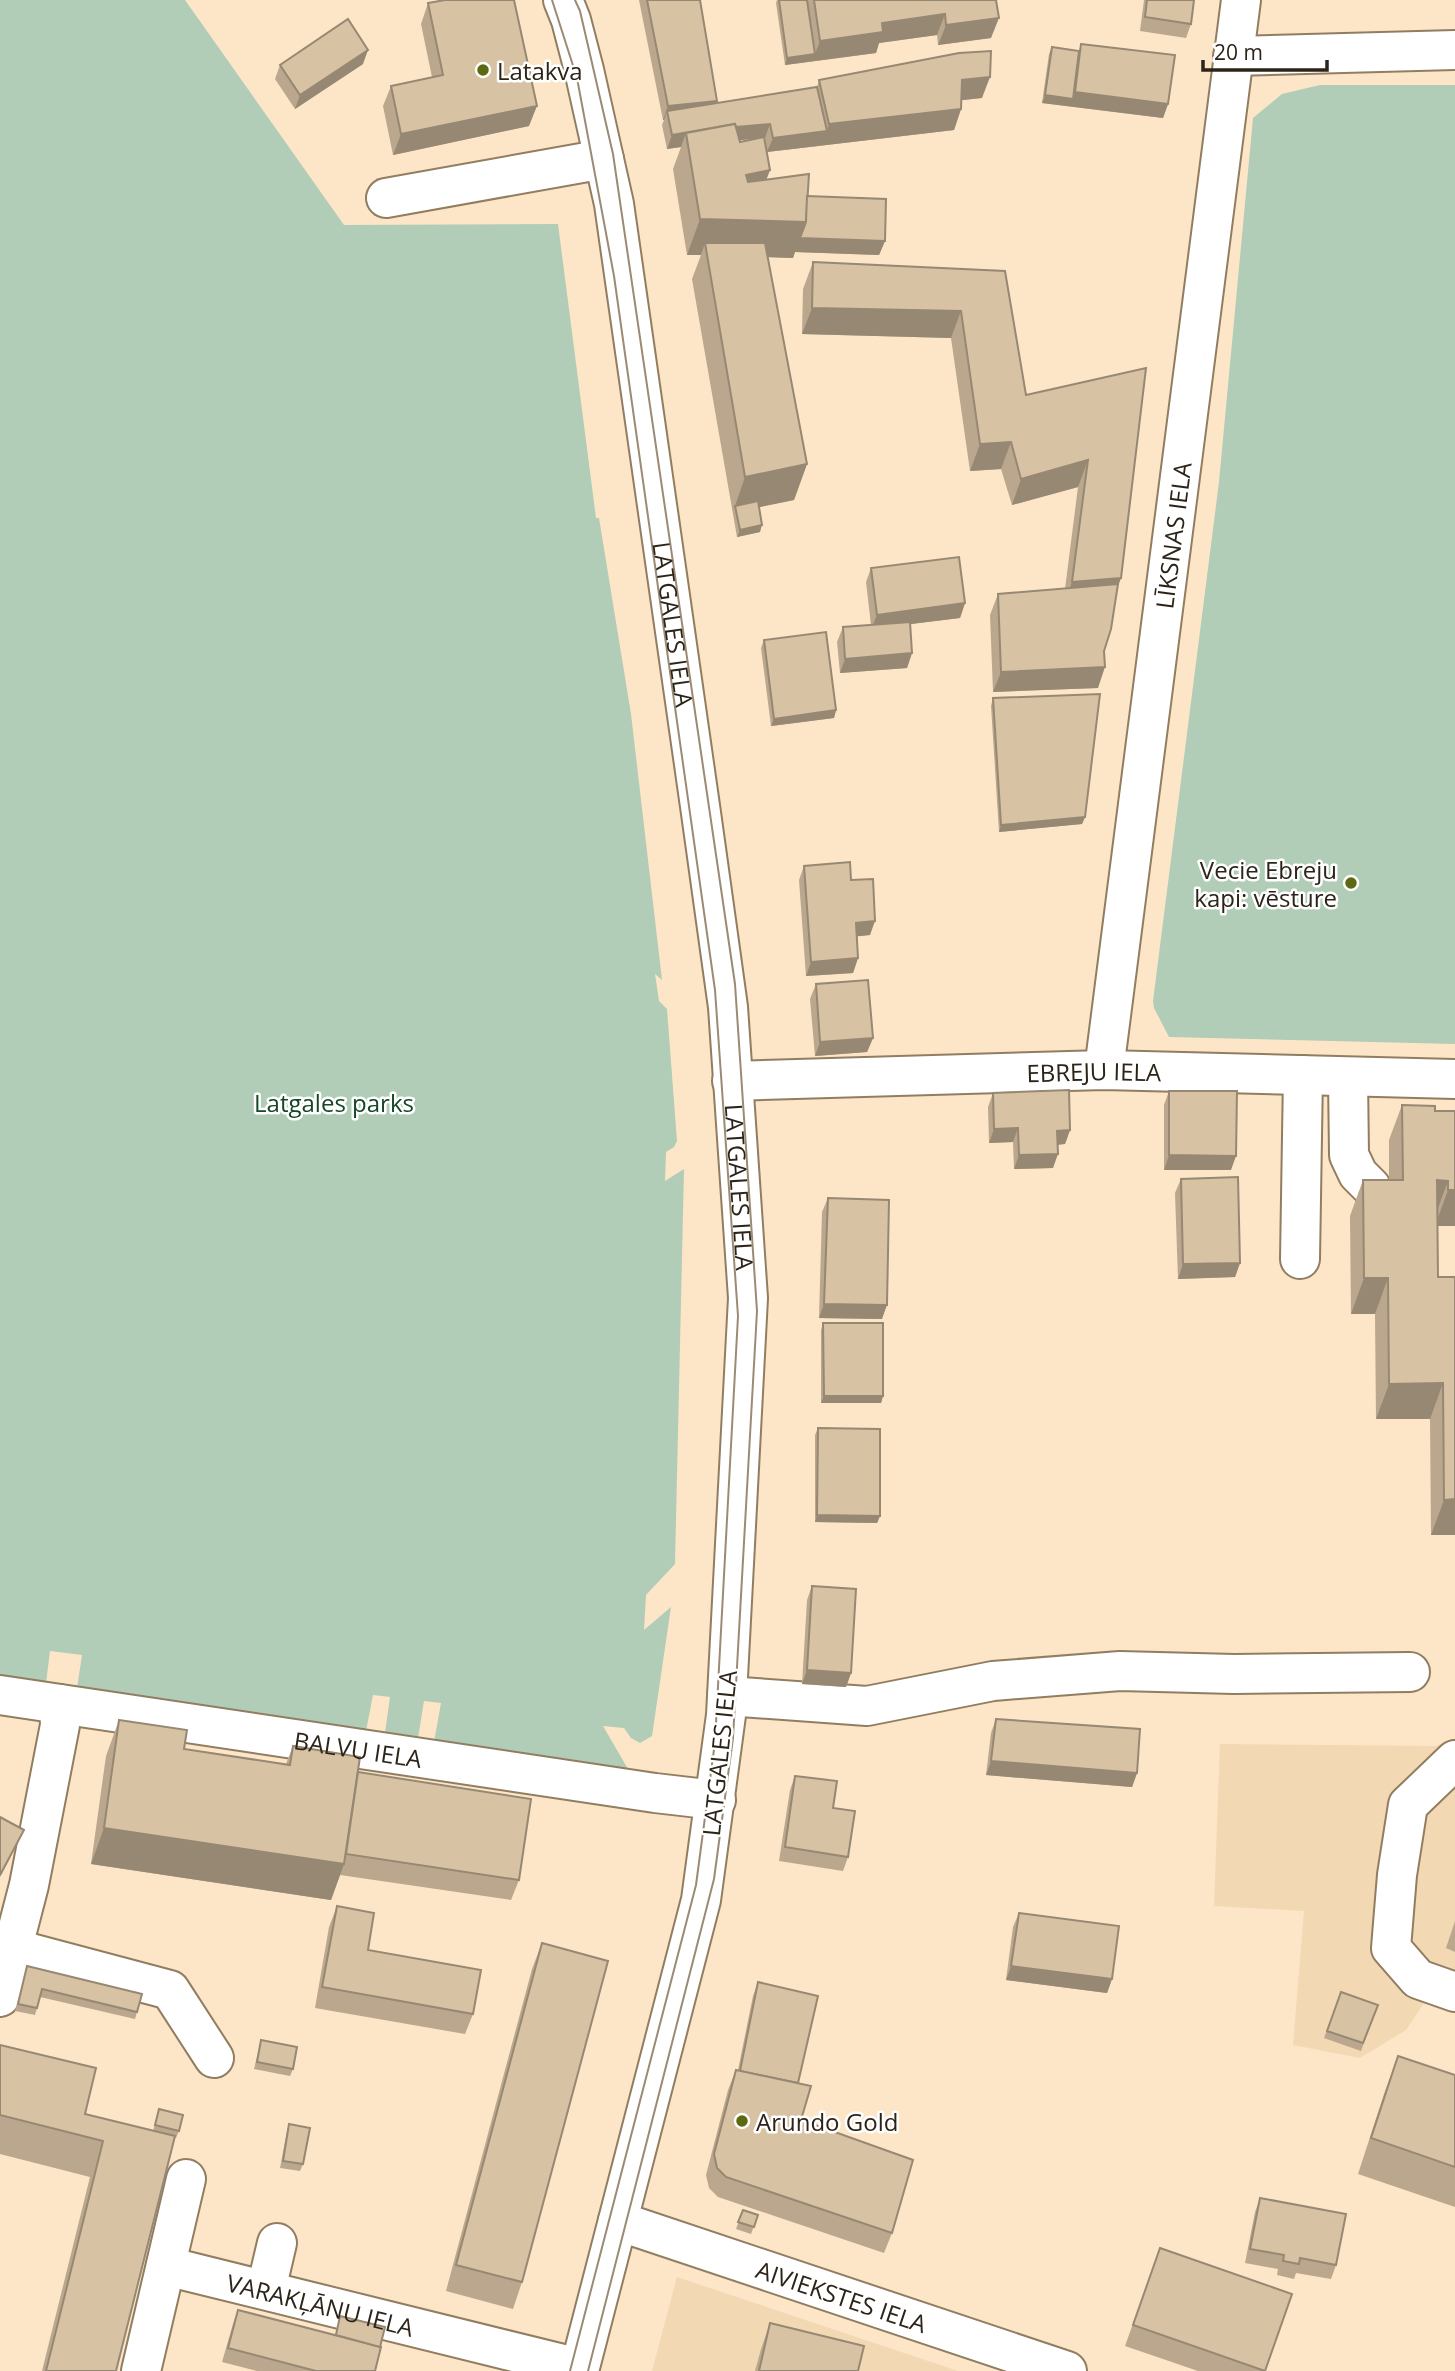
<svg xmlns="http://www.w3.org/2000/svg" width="1455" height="2371" font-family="'Open Sans',sans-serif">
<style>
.built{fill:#f2d8b3}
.green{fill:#b1ccb7}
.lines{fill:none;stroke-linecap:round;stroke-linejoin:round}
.minor-casing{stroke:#917d61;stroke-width:42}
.minor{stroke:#fff;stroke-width:38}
.tram{stroke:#9b8b75;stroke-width:2}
.wall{fill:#baa78d;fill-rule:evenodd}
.shaded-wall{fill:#978873}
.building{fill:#d8c2a4;stroke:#978873;stroke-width:2}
.poi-dot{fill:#5c6910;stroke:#fff;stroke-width:2.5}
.labels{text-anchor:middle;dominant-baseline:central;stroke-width:5;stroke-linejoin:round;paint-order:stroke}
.poi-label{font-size:24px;fill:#2c2419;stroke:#fff;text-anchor:start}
.street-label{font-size:24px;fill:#2c2419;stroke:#fff}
.park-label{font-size:24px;fill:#154626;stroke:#fff}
</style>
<rect width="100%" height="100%" fill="#fce6c7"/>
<!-- built -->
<g class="built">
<path d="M1455 1738V2011L1426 2000 1406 2030 1360 2058 1293 2045 1304 1911 1214 1906 1220 1744 1436 1746Z"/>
<path d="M677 2277 958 2371H652Z"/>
</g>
<!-- green -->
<g class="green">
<path d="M0 0H185L344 225 558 224 596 518H599L631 714 662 980 655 974 659 1001 667 1009 677 1141 674 1147 666 1152 665 1181 684 1169 675 1564 646 1595 644 1630 671 1607 652 1736 640 1743 631 1738 624 1728 603 1726 628 1769 434 1742 441 1703 424 1701 418 1738 385 1733 390 1697 373 1695 366 1731 77 1688 82 1655 50 1651 46 1683 0 1677Z"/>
<path d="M1320 85H1455V1044L1169 1037 1154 1008 1153 1001 1219 482 1253 118 1282 94Z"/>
</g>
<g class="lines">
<defs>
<g id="minor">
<path id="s1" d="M563 0 571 20 584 70 614 204 701 813 728 1007 748 1298 726 1715 701 1900 579 2371"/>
<path d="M1233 56 1455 50"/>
<path d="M386 198 604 159"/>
<path id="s2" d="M1104 1070 1241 0"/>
<path d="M1348 1077 1349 1155 1358 1174 1371 1187"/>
<path id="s3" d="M732 1081 1104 1070 1455 1079"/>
<path d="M1300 1259 1303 1075"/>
<path id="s4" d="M0 1695 655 1793 716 1800"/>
<path d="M727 1696 867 1706 993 1681 1120 1671 1234 1674 1410 1672"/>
<path d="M1455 1760 1408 1805 1397 1875 1391 1948 1418 1979 1455 1992"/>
<path d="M12 1948 170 1990 214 2058"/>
<path d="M0 1997 29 1885 60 1725 59 1704"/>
<path id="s5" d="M618 2221 1067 2371"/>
<path id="s6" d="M166 2266 579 2368"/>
<path d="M266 2290 277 2243"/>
<path d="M141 2371 186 2179"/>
</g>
</defs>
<!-- minor casing -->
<use href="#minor" class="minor-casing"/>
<!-- minor -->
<use href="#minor" class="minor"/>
<!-- tram -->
<g class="tram">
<path d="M552 0 577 78 614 276 715 990 738 1316 715 1742 696 1885 570 2371"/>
<path d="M575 0 580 11 613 154 735 984 757 1311 733 1738 714 1879 588 2371"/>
</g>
</g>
<!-- wall -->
<g class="wall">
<path d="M639 0H700L716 103 817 87 819 80 982 98 962 100 961 109 954 130 767 152 765 138H764L770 170 766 180 807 196 885 241 879 255 795 252 793 258 768 257 807 464 794 500 759 507 760 532 737 537 692 279 701 255H687L673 169 681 147 667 149 662 125 664 120H663ZM760 138 740 142V140Z"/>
<path d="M777 0H996L991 38 938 45 937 35 879 43 876 53 785 65 776 3Z"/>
<path d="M1144 0H1194L1191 24 1186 38 1140 31Z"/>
<path d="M428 3 529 126 393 155 383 106 391 86 432 77 421 24Z"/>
<path d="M1081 44 1168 104 1163 118 1042 103 1049 54 1052 47 1079 51Z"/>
<path d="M363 64 295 109 275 79 280 65Z"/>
<path d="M813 262 1005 271 1026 395 1146 368 1121 578 1117 588 1104 651 1098 688 993 692 990 615 998 594 1065 589 1078 487 1012 505 1001 469 970 471 951 338 802 334 803 289Z"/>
<path d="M871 568 965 603 960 618 910 624 912 653 907 668 840 673 837 642 843 627 871 625 866 582Z"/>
<path d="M764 640 836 710 834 718 771 726 761 648Z"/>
<path d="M993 698 1085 817 1082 824 999 832 991 706Z"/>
<path d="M804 866 851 880 870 935 857 936 858 958 853 973 806 976 799 880Z"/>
<path d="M816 984 873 1038 867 1052 815 1056 810 999Z"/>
<path d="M1169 1091 1231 1170H1164V1105Z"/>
<path d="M993 1093 1070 1130 1065 1144 1057 1145 1053 1168 1014 1169 1013 1142 989 1143 988 1107Z"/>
<path d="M1402 1105 1435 1111 1455 1226H1438V1277H1455V1535H1431L1430 1419H1376L1375 1314H1351L1350 1216 1363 1180H1389V1140Z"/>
<path d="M1181 1179 1240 1263 1235 1277 1178 1279 1175 1193Z"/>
<path d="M828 1198 882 1319 819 1318 822 1212Z"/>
<path d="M823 1323 883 1396 881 1403H821V1330Z"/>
<path d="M818 1428 880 1516 877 1523 815 1522V1435Z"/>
<path d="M812 1586 851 1673 846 1687 802 1684 807 1600Z"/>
<path d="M996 1719 1137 1773 1132 1787 986 1775 991 1733Z"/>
<path d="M119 1720 184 1749 286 1764 293 1746 358 1772 519 1880 511 1900 340 1875 331 1900 91 1864 106 1756Z"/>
<path d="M795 1776 833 1808 848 1857 843 1871 779 1861 790 1790Z"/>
<path d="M337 1906 368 1950 473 2014 465 2034 315 2008 329 1927Z"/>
<path d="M1019 1913 1112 1979 1107 1993 1006 1980 1013 1927Z"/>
<path d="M1455 1921V1952L1446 1948Z"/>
<path d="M542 1943 522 2282 513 2309 446 2291 532 1969Z"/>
<path d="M27 1966 137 2012 135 2019 40 1997 35 2015 15 2011Z"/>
<path d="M758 1982 798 2083 801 2120 892 2233 884 2253 718 2197 709 2188 706 2175 728 2090 736 2070H738L753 1996Z"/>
<path d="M1341 1992 1378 2005 1361 2051 1324 2038Z"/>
<path d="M261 2040 293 2069 290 2076 254 2069Z"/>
<path d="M0 2045 85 2114 153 2131 159 2109 179 2131 176 2138H175L116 2371H42L90 2177 0 2154Z"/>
<path d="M1398 2056 1455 2075V2207L1358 2174 1385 2091Z"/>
<path d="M289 2124 303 2164 300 2171 280 2168 287 2131Z"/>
<path d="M1260 2198 1336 2265 1331 2279 1296 2273 1294 2279 1277 2275 1278 2269 1245 2263 1255 2212Z"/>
<path d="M743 2210 758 2215 751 2234 736 2229Z"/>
<path d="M1160 2248 1265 2371H1198L1125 2346Z"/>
<path d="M238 2310 335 2335 340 2316 375 2371H257L222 2362 233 2324Z"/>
<path d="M770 2323 858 2371H755L761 2349Z"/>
</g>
<!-- shaded-wall -->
<g class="shaded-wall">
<path d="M945 14 937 35 879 43 876 53 785 65 787 58 815 54 820 41 882 23Z"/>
<path d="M999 18 991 38 938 45 946 25Z"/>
<path d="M368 50 363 64 295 109 300 95Z"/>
<path d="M990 77 982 98 954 101 962 80Z"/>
<path d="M1075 92 1168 104 1163 118 1042 103 1045 95 1073 99Z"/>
<path d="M717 101 711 115 667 111 664 120H663L668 106Z"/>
<path d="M537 106 529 126 393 155 401 134Z"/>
<path d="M961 109 954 130 767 152 773 138 827 131 829 124Z"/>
<path d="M770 124 765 138 719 142 723 128Z"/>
<path d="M715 128 686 133 681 147 667 149 672 135Z"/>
<path d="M770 170 757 205 746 175Z"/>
<path d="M700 219 806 222 885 241 879 255 795 252 793 258 707 255 705 243 701 255H687Z"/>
<path d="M812 308 961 311 951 338 802 334Z"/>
<path d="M1011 442 1001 469 970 471 980 444Z"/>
<path d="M1088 460 1078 487 1012 505 1021 479Z"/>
<path d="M807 464 794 500 736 512 735 506 745 477Z"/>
<path d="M762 525 760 532 737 537 740 530Z"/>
<path d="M1121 578 1111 605 1063 609 1072 582Z"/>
<path d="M965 603 960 618 871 629 877 615Z"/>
<path d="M912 653 907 668 840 673 845 659Z"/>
<path d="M1105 667 1098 688 993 692 1001 672Z"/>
<path d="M836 710 834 718 771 726 774 719Z"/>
<path d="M1085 817 1082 824 999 832 1001 825Z"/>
<path d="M875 921 870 935 851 937 856 923Z"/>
<path d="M858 958 853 973 806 976 811 962Z"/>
<path d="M873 1038 867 1052 815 1056 820 1042Z"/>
<path d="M1018 1128 1013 1142 989 1143 994 1129Z"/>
<path d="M1070 1130 1065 1144 1052 1145 1057 1131Z"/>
<path d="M1058 1154 1053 1168 1014 1169 1019 1155Z"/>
<path d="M1169 1155 1236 1156 1231 1170H1164Z"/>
<path d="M1437 1180 1448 1181 1435 1216Z"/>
<path d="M1448 1190H1455V1226H1435Z"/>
<path d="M1240 1263 1235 1277 1178 1279 1183 1264Z"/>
<path d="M1364 1278H1388L1375 1314H1351Z"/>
<path d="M824 1304 887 1305 882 1319 819 1318Z"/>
<path d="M1443 1383 1430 1419H1376L1389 1384Z"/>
<path d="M824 1396H883L881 1403H821Z"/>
<path d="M1455 1499V1535H1431L1444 1500Z"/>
<path d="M817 1515 880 1516 877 1523 815 1522Z"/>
<path d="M807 1670 851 1673 846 1687 802 1684Z"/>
<path d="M991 1761 1137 1773 1132 1787 986 1775Z"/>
<path d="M104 1828 344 1864 331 1900 91 1864Z"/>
<path d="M24 1830 21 1837 0 1877V1875Z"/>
<path d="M1011 1966 1112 1979 1107 1993 1006 1980Z"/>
</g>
<!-- building -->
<g class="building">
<path d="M445 0H514L537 106 401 134 391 86 443 75 428 3Z"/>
<path d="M647 0H700L717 101 668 106Z"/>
<path d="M779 0H807L815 54 787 58Z"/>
<path d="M814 0H996L999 18 946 25 945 14 882 23 883 32 820 41Z"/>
<path d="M1147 0H1194L1191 24 1145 17Z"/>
<path d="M348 19 368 50 300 95 280 65Z"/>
<path d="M1081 44 1175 55 1168 104 1075 92Z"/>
<path d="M1052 47 1079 51 1073 99 1045 95Z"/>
<path d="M991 51 990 77 962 80 961 109 829 124 819 80 959 53Z"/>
<path d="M817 87 827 131 773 138 770 124 736 127 735 124 672 135 667 111Z"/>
<path d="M735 124 740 142 764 137 770 170 746 175 748 182 809 174 806 222 700 219 686 133Z"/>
<path d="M807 196 886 199 885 241 800 238 806 222Z"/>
<path d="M705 243H765L807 464 745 477Z"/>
<path d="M813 262 1005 271 1026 395 1146 368 1121 578 1072 582 1088 460 1021 479 1011 442 980 444 961 311 812 308Z"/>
<path d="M758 501 762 525 740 530 735 506Z"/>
<path d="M959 557 965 603 877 615 871 568Z"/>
<path d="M1118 584 1111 629 1104 651 1105 667 1001 672 998 594Z"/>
<path d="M910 622 912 653 845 659 843 627Z"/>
<path d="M826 632 836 710 774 719 764 640Z"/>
<path d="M1100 694 1085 817 1001 825 993 698Z"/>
<path d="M850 862 851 880 873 879 875 921 856 923 858 958 811 962 804 866Z"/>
<path d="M868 980 873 1038 820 1042 816 984Z"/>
<path d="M1069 1090 1070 1130 1057 1131 1058 1154 1019 1155 1018 1128 994 1129 993 1093Z"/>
<path d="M1169 1091H1237L1236 1156 1169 1155Z"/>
<path d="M1402 1105 1435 1106V1111H1455V1190H1448V1181L1437 1180 1438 1277H1455V1499L1444 1500 1443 1383 1389 1384 1388 1278H1364L1363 1180H1403Z"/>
<path d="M1238 1177 1240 1263 1183 1264 1181 1179Z"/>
<path d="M828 1198 889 1200 887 1305 824 1304Z"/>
<path d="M823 1323H883V1396H824Z"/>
<path d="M818 1428 880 1429V1516L817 1515Z"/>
<path d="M812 1586 856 1589 851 1673 807 1670Z"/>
<path d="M996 1719 1140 1729 1137 1773 991 1761Z"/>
<path d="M119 1720 187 1730 184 1749 290 1765 293 1746 360 1757 344 1864 104 1828Z"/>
<path d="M358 1772 531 1799 519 1880 346 1854Z"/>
<path d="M795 1776 837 1781 833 1808 855 1811 848 1857 785 1847Z"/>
<path d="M0 1817 24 1830 0 1875Z"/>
<path d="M337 1906 374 1913 368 1950 481 1970 473 2014 322 1987Z"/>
<path d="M1019 1913 1119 1926 1112 1979 1011 1966Z"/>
<path d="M542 1943 608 1961 522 2282 456 2265Z"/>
<path d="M27 1966 142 1994 137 2012 42 1989 37 2008 18 2004Z"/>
<path d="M758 1982 818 1996 798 2083 740 2071Z"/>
<path d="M1341 1992 1378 2005 1363 2043 1327 2031Z"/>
<path d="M261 2040 297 2047 293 2069 257 2062Z"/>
<path d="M0 2045 96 2068 85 2114 175 2136 116 2371H46L103 2141 0 2115Z"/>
<path d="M1398 2056 1455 2075V2167L1371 2138Z"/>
<path d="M736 2070 811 2086 801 2120 913 2160 892 2233 726 2177 717 2168 714 2154Z"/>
<path d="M159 2109 183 2115 179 2131 155 2125Z"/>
<path d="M289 2124 310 2128 303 2164 283 2161Z"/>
<path d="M1260 2198 1346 2214 1336 2265 1300 2258 1299 2264 1283 2261 1284 2255 1250 2249Z"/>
<path d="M743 2210 758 2215 754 2227 738 2222Z"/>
<path d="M1160 2248 1292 2294 1265 2371 1133 2325Z"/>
<path d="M238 2310 381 2347 375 2371H316L228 2348Z"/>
<path d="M340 2316 385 2327 380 2347 336 2335Z"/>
<path d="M770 2323 864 2346 858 2371H759Z"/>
</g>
<!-- markers -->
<g class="poi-dot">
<circle cx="483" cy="70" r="7"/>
<circle cx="1351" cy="883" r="7"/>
<circle cx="742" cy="2121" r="7"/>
</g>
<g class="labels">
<!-- poi labels -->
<g class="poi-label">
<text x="497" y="70">Latakva</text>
<text x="1337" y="869" text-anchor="end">Vecie Ebreju<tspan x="1337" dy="28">kapi: vēsture</tspan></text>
<text x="756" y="2121">Arundo Gold</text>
</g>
<!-- street labels -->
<g class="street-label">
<text stroke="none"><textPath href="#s2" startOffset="539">LĪKSNAS IELA</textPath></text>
<text stroke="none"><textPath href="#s1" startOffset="635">LATGALES IELA</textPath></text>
<text stroke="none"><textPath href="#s3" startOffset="362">EBREJU IELA</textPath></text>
<text stroke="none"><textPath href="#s1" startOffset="1202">LATGALES IELA</textPath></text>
<text stroke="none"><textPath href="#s4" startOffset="362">BALVU IELA</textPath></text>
<text transform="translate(719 1753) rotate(-84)">LATGALES IELA</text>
<text stroke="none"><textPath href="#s5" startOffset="236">AIVIEKSTES IELA</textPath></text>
<text stroke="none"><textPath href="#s6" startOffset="159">VARAKĻĀNU IELA</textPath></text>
</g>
<!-- park labels -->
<g class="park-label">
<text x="334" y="1102">Latgales parks</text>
</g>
</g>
<!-- scale -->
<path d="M1203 60v10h124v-10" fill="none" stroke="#2c2419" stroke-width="3.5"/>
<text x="1214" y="60" font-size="21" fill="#2c2419" stroke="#ffffff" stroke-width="5" paint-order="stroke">20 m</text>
</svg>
